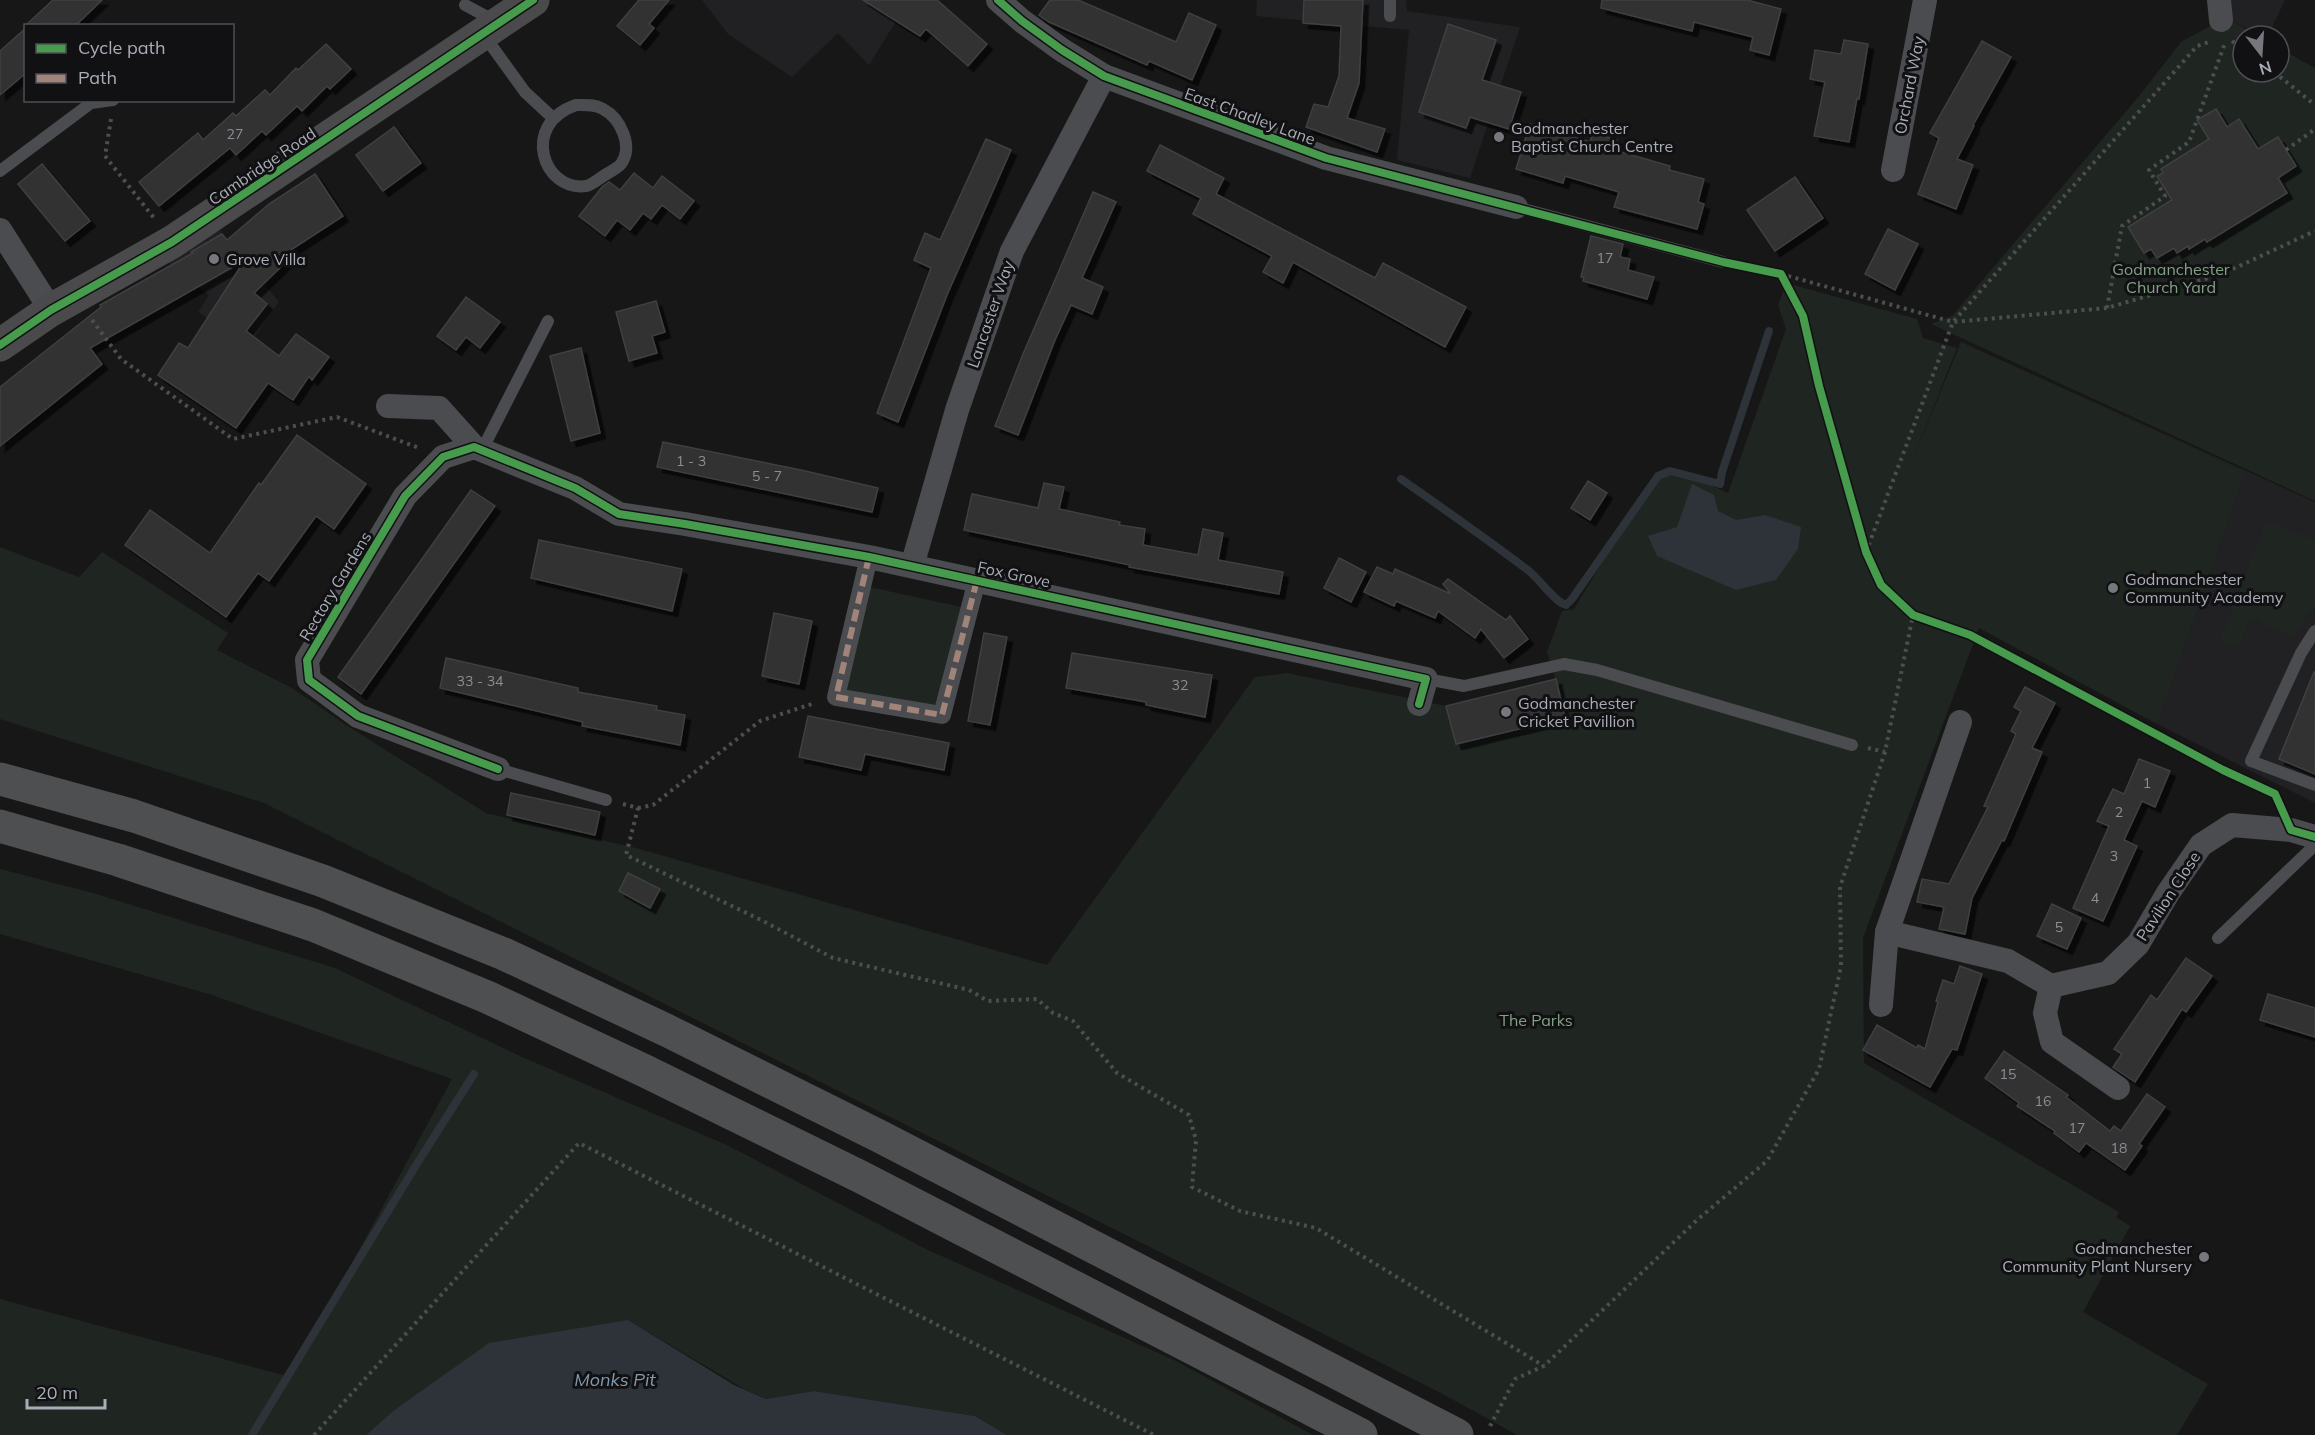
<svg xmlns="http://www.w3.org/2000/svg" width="2315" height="1435" font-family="Mulish,sans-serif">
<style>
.built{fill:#212123}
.green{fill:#1f2520}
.water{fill:#2d3339}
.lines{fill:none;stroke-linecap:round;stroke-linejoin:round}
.stream{stroke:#2d3339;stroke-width:8}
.building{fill:#303031;stroke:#3f4043;stroke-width:1.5;filter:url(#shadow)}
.path{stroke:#4d4e50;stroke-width:4;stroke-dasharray:3 4.5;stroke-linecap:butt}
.service{stroke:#4b4c4f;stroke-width:12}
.pedestrian{stroke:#4b4c4f;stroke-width:18}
.minor{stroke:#4b4c4f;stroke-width:24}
.secondary{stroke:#4a4a4d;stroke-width:33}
.primary{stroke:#4e4f51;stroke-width:33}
.quiet{stroke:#a18479;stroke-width:6;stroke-dasharray:12 6;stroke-linecap:butt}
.cycleway-casing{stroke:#111113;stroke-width:11}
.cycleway{stroke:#469c4c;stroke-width:8}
.poi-dot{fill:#76787e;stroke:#111113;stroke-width:2}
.labels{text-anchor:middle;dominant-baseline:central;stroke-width:6;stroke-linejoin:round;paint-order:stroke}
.number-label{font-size:14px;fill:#8b8e95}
.street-label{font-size:16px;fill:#a9adb6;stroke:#111113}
.poi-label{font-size:16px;fill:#a9adb6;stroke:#111113;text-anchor:start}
.park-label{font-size:16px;fill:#82a084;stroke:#111113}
.water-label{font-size:18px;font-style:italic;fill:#839aae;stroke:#111113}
</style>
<defs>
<filter id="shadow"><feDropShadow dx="5.5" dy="5.5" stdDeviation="0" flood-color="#0009"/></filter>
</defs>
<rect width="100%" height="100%" fill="#171717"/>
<!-- built -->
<g class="built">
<path d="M702 0H909L869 65 838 33 792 77 728 34Z"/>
<path d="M1257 0H1406L1407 11 1520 27 1470 178 1397 160 1409 30 1256 16Z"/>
<path d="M2227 0H2285L2268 36H2262L2229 19Z"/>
<path d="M219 230 279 302 248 346 198 312 209 295 168 262Z"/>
<path d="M1961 342 2315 502V803L2157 724 1979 627 1879 543Z"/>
</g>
<!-- green -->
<g class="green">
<path d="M2229 19 2258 36H2243V72H2279V48L2315 68V501L1931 324 1952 316 2139 96 2181 42 2221 20Z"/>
<path d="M1786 283 1917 319 1923 338 1957 348 1910 467 1961 342 2245 472 2157 724 1979 628 1863 938 1864 1063 2119 1212 2116 1217 2130 1226 2083 1312 2208 1384 2177 1435H1517L1437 1391 264 803 0 719V547L79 577 102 552 228 633 217 650 292 688 346 725 486 813 636 848 1047 965 1255 677 1287 673 1446 706 1555 679 1547 652 1562 611 1574 609 1656 474 1674 468 1728 493 1786 329 1778 305Z"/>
<path d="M2266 521 2315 540V608L2311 609 2293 637 2251 618 2238 647 2219 642Z"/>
<path d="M865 586 961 607 937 710 844 692Z"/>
<path d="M0 869 93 893 335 968 522 1057 727 1145 926 1249 1174 1360 1313 1435H1007L975 1416 814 1391 766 1399 746 1390 638 1326 393 1411 366 1435H0V1299L290 1377 452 1079 212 995 0 934Z"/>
</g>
<!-- water -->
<g class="water">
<path d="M1692 484 1714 495 1718 511 1736 520 1765 515 1801 527 1798 549 1776 580 1736 590 1657 556 1648 536 1677 527Z"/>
<path d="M628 1320 734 1385 766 1399 814 1391 975 1416 1007 1435H366L393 1411 489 1343Z"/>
</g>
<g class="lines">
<!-- stream -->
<g class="stream">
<path d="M1401 479C1444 509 1487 539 1529 571 1540 580 1555 602 1566 605L1572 599 1658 476 1670 471 1720 484 1722 472 1769 331"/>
<path d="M252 1435 418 1162 474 1074"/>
</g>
</g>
<!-- building -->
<g class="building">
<path d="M53 0H102L75 26H25Z"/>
<path d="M639 0H669L649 24 654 28 640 45 617 26Z"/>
<path d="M863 0H937L987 44 968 66 926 29 920 36Z"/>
<path d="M1050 0H1078L1176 42 1189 13 1216 25 1192 80 1149 61 1147 65 1049 22 1039 15Z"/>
<path d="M1304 0H1363L1359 83 1347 118 1385 129 1377 152 1306 127 1314 104 1328 107 1339 76 1341 26 1303 23Z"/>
<path d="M1602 0H1747L1781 9 1769 55 1750 50 1753 37 1694 22 1692 31 1601 8Z"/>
<path d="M1448 24 1496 40 1482 80 1521 92 1509 129 1470 117 1466 128 1419 112Z"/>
<path d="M26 28V73L0 95V51Z"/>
<path d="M1844 40 1868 44 1859 99 1857 98 1849 142 1814 136 1825 82 1810 79 1815 50 1841 54Z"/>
<path d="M1982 41 2011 57 1973 125 1974 126 1957 159 1973 165 1956 209 1918 194 1939 138 1930 133Z"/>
<path d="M326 44 351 69 330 89 327 86 302 111 297 106 266 135 262 131 236 155 230 148 159 206 139 182 198 133 203 140 233 113 236 116 265 90 270 95 296 68 298 70Z"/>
<path d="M2216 109 2227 127 2239 119 2258 149 2278 137 2296 166 2278 178 2287 193 2207 242 2205 239 2189 249 2188 246 2177 253 2174 248 2157 258 2151 249 2144 253 2128 227 2172 200 2157 176 2163 173 2161 169 2209 139 2197 120Z"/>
<path d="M1530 124 1590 142 1593 133 1617 140 1614 150 1670 166 1669 170 1704 179 1698 202 1704 204 1697 229 1614 207 1619 192 1565 176 1563 183 1516 169Z"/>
<path d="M394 127 421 163 383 191 356 155Z"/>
<path d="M986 139 1011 150 947 295 898 422 877 413 931 268 914 260 925 233 940 240Z"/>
<path d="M1160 145 1224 178 1216 194 1375 278 1383 263 1466 307 1445 347 1293 262 1283 283 1263 272 1272 256 1193 214 1201 198 1147 171Z"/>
<path d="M42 164 90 221 65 241 18 184Z"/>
<path d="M634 173 653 188 662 176 694 201 680 219 662 205 651 219 643 213 630 230 617 220 605 236 579 216 602 187 609 182 620 190Z"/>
<path d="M315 174 343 216 280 257 285 263 254 293 267 304 246 331 279 356 296 334 329 357 312 380 309 376 293 400 268 383 236 428 158 375 179 343 188 348 245 260 90 348 102 364 0 446V387L101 307 100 305 193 253 191 252 222 234 227 240 269 204Z"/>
<path d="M1795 177 1823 218 1775 251 1747 210Z"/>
<path d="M1093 192 1116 202 1082 278 1103 287 1092 314 1071 305 1055 340 1018 435 995 426 1023 354Z"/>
<path d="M1888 229 1918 244 1895 290 1865 274Z"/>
<path d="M1591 236 1623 244 1620 257 1630 259 1628 270 1654 277 1647 299 1583 281 1584 277H1581Z"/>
<path d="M466 297 500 322 480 348 466 337 456 350 437 336Z"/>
<path d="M656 301 665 332 652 336 657 353 629 361 616 312Z"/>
<path d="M581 348 600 433 571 441 550 356Z"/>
<path d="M297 435 366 484 334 529 316 516 269 581 258 573 226 617 125 545 150 510 210 553 259 483 261 485Z"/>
<path d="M663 442 801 470 878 488 872 512 657 467Z"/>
<path d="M1588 481 1607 493 1590 520 1571 508Z"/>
<path d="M1044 483 1064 487 1059 509 1120 522 1119 525 1145 529 1143 545 1198 555 1203 529 1223 533 1218 560 1283 572 1279 594 1129 567 1130 565 964 530 972 494 1038 508Z"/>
<path d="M471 490 495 506 361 694 338 677Z"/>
<path d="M539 540 682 569 672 611 531 578Z"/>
<path d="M1339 558 1366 572 1351 602 1324 588Z"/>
<path d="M1377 567 1393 574 1395 569 1451 594 1443 584 1448 579 1506 620 1510 616 1528 639 1504 658 1481 629 1475 638 1438 611 1435 618 1396 601 1394 606 1364 592Z"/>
<path d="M774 613 812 621 799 684 762 676Z"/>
<path d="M984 633 1007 637 990 725 968 721Z"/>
<path d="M1072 653 1212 675 1205 717 1146 705V702L1066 688Z"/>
<path d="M446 658 578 688V692L657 706 656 710 685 715 680 745 582 726 583 722 440 688Z"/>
<path d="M2314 672H2315V774L2279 759Z"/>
<path d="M1556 679 1565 718 1456 744 1446 706Z"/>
<path d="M2025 687 2055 703 2032 748 2042 752 2004 841 2002 840 1972 898 1965 934 1939 929 1944 907 1917 902 1922 879 1949 884 1988 807 1984 806 2016 734 2011 731 2021 711 2014 707Z"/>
<path d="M808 716 949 743 944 770 865 754 861 770 799 757Z"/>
<path d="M2139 759 2170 771 2155 807 2142 801 2124 840 2137 846 2103 921 2073 908 2109 826 2097 821 2113 789 2124 794Z"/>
<path d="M511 793 600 812 595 835 507 815Z"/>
<path d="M628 873 660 889 650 908 619 891Z"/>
<path d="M2052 904 2081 918 2067 949 2037 936Z"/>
<path d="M2186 958 2212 976 2186 1012 2182 1009 2135 1082 2113 1067 2122 1054 2114 1049 2151 995 2157 1000Z"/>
<path d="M1960 966 1982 974 1957 1050 1952 1049 1930 1087 1863 1050 1877 1025 1917 1048 1918 1045 1925 1049 1938 1002 1936 1001 1943 980 1954 984Z"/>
<path d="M2268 994 2315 1008V1037L2260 1020Z"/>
<path d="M2004 1051 2068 1095 2066 1097 2110 1131 2114 1126 2121 1131 2147 1094 2165 1107 2139 1144 2142 1146 2125 1170 2086 1143 2079 1152 2054 1133 2055 1131 2017 1106 2019 1103 1985 1078Z"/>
</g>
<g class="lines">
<!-- path -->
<g class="path">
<path d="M2232 41 2243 49"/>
<path d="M2274 72 2315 105"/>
<path d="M111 119 105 156 154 218"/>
<path d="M2286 150 2315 129"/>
<path d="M1781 274 1953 322 2107 308 2222 274 2315 231"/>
<path d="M2107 308 2122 226 2165 196 2149 170 2189 142 2225 43"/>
<path d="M92 320 121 359 233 439 337 417 419 448"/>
<path d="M1866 552 1953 322 2197 46 2209 42"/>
<path d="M1868 748 1885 752"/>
<path d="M623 804 638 808 626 855 763 921 833 958 969 990 988 1001 1037 999 1053 1013 1073 1021 1117 1073 1189 1115 1196 1140 1192 1187 1240 1211 1316 1228 1544 1366"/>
<path d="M638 808 653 805 760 721 815 703"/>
<path d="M1490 1426 1515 1379 1544 1366 1697 1220 1767 1161 1819 1069 1841 966 1840 887 1885 752 1913 615"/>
<path d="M314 1435 579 1143 1154 1435"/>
</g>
<!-- service -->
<g class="service">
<path d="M1390 0V16"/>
<path d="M465 5 495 21"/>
<path d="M483 34 525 92 553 118"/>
<path d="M576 105C585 105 594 104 603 109 620 118 634 146 621 164 617 169 607 173 602 177 597 180 591 185 586 186 543 192 520 124 576 105Z"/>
<path d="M0 171 91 103 113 100"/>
<path d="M1516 207 1723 262"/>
<path d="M482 450 548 321"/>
<path d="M2315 631 2301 653 2251 761 2315 785"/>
<path d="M1426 679 1464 686 1564 664 1597 670 1852 745"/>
<path d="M498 769 606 800"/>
<path d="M2218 938 2315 845"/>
</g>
<!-- pedestrian -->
<path class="pedestrian" d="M869 557 836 697 942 715 977 580"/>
<!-- minor -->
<g class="minor">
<path d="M998 0 1022 21 1062 50 1104 76 1326 158 1516 207"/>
<path d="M2219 0 2221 20"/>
<path d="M1893 170 1925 0"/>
<path d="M0 230 51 310"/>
<path d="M388 406 439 408 474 447"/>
<path d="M912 566 957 410 1012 251 1104 76"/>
<path d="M498 769 358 716 309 680 307 660 405 496 443 457 474 447 575 488 619 514 685 524 869 557 1426 679 1419 704"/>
<path d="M1887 932 2008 961 2051 986 2108 973 2138 944 2168 893 2201 845 2232 825 2291 830 2315 837"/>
<path d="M2051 986 2045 1013 2052 1042 2118 1088"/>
<path d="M1881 1005 1887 932 1960 722"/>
</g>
<!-- secondary -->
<path class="secondary" d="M0 345 51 310 172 242 533 0"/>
<!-- primary -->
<g class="primary">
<path d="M0 779 134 816 323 881 504 954 666 1030 879 1136 1457 1435"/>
<path d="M0 826 118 860 313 925 487 997 643 1070 859 1176 1361 1435"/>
</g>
<!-- quiet -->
<path class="quiet" d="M869 557 836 697 942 715 977 580"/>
<defs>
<g id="cycleway">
<path d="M998 0 1022 21 1062 50 1104 76 1326 158 1723 262 1781 274 1803 316 1819 386 1866 552 1881 585 1913 615 1970 635 2223 770 2275 794 2291 830 2315 837"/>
<path d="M0 345 51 310 172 242 533 0"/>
<path d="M498 769 358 716 309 680 307 660 405 496 443 457 474 447 575 488 619 514 685 524 869 557 1426 679 1419 704"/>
</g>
</defs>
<!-- cycleway casing -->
<use href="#cycleway" class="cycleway-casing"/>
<!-- cycleway -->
<use href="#cycleway" class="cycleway"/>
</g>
<!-- markers -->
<g class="poi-dot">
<circle cx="1499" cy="137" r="6"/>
<circle cx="214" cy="259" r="6"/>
<circle cx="2113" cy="588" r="6"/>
<circle cx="1506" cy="712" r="6"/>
<circle cx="2204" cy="1257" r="6"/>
</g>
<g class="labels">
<!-- number labels -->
<g class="number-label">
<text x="235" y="134">27</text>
<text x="1605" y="258">17</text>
<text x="691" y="461">1 - 3</text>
<text x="767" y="476">5 - 7</text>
<text x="480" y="681">33 - 34</text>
<text x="1180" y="685">32</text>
<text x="2147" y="783">1</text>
<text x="2119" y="812">2</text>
<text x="2114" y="856">3</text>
<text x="2095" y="898">4</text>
<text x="2059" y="927">5</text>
<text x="2008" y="1074">15</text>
<text x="2043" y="1101">16</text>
<text x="2077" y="1128">17</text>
<text x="2119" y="1148">18</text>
</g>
<!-- street labels -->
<g class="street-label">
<text transform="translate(1909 85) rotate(-79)">Orchard Way</text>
<text transform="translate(1250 116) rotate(20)">East Chadley Lane</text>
<text transform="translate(262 166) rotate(-34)">Cambridge Road</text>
<text transform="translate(990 314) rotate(-71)">Lancaster Way</text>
<text transform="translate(1014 574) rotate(12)">Fox Grove</text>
<text transform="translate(335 586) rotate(-59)">Rectory Gardens</text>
<text transform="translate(2168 896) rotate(-57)">Pavilion Close</text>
</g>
<!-- poi labels -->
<g class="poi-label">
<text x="1511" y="128">Godmanchester<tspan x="1511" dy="18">Baptist Church Centre</tspan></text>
<text x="226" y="259">Grove Villa</text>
<text x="2125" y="579">Godmanchester<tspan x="2125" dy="18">Community Academy</tspan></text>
<text x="1518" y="703">Godmanchester<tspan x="1518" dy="18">Cricket Pavillion</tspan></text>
<text x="2192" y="1248" text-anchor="end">Godmanchester<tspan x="2192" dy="18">Community Plant Nursery</tspan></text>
</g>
<!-- park labels -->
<g class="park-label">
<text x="2171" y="269">Godmanchester<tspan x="2171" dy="18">Church Yard</tspan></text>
<text x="1536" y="1020">The Parks</text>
</g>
<!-- water labels -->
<g class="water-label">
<text x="615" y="1379">Monks Pit</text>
</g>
</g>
<!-- legend -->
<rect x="24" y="24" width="210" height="78" fill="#111113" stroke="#4e4f54" stroke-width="1.5"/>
<rect x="36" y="44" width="30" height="9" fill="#469c4c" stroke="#4e4f54" stroke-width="1.5"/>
<text x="78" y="54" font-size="18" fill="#a9adb6">Cycle path</text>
<rect x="36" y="74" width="30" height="9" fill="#a18479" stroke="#4e4f54" stroke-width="1.5"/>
<text x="78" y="84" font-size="18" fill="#a9adb6">Path</text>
<!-- north arrow -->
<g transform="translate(2261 54) rotate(163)"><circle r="28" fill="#111113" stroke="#4e4f54" stroke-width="1.5"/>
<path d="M0-4.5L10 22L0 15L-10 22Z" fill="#76787e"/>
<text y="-9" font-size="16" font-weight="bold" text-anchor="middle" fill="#a9adb6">N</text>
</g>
<!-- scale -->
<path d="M27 1399v9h78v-9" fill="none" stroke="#a9adb6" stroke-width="3"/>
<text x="36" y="1399" font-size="18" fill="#a9adb6" stroke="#111113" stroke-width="4.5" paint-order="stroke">20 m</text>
</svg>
